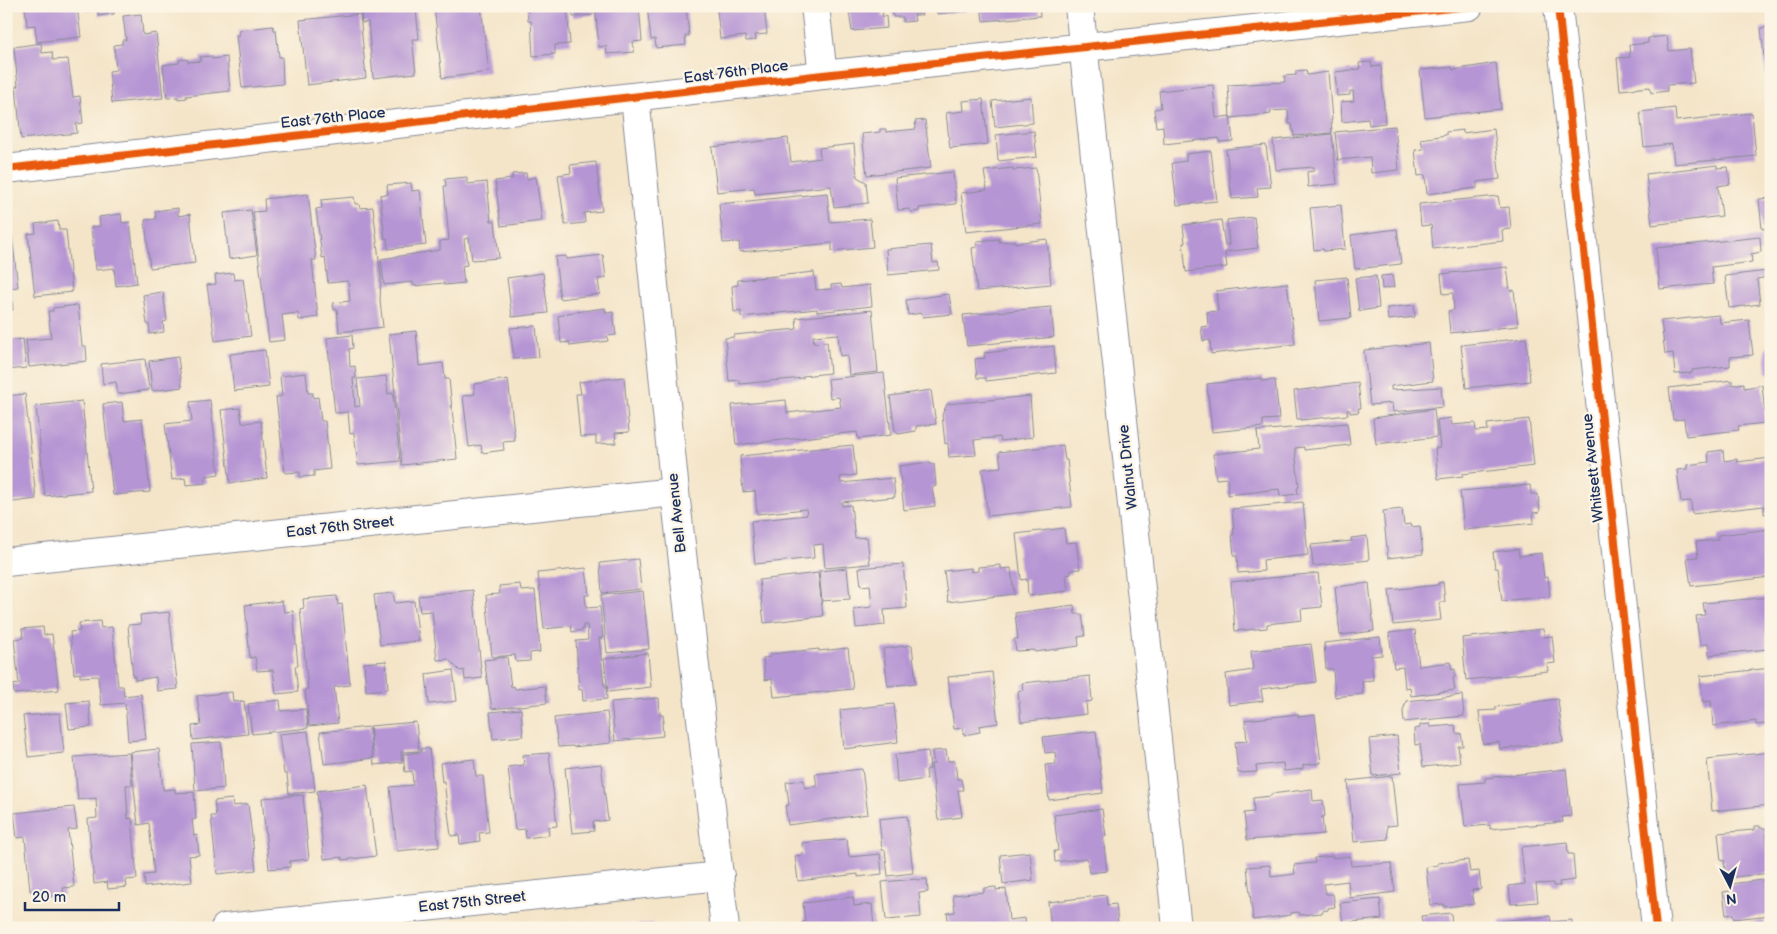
<svg xmlns="http://www.w3.org/2000/svg" width="1777" height="934" font-family="'Balsamiq Sans',sans-serif">
<style>
.building{fill:#b695d4}
.lines{fill:none;stroke-linecap:round;stroke-linejoin:round}
.minor-casing{stroke:#888a94;stroke-width:30}
.minor{stroke:#fff;stroke-width:28}
.cycleway-casing{stroke:#fcf5e5;stroke-width:11}
.cycleway{stroke:#e8590c;stroke-width:8}
.labels{text-anchor:middle;dominant-baseline:central;stroke-width:4.5;stroke-linejoin:round;paint-order:stroke}
.street-label{font-size:15px;fill:#1b2f5e;stroke:#fcf5e5}
</style>
<rect width="100%" height="100%" fill="#fcf5e5"/>
<filter id="ink" filterUnits="userSpaceOnUse"><feTurbulence type="fractalNoise" baseFrequency=".02" numOctaves="2"/><feDisplacementMap in="SourceGraphic" scale="10" xChannelSelector="R" yChannelSelector="G"/><feConvolveMatrix kernelMatrix="1 2 1 2 8 2 1 2 1" color-interpolation-filters="sRGB"/></filter>
<filter id="wash" filterUnits="userSpaceOnUse"><feTurbulence type="fractalNoise" baseFrequency=".0096" numOctaves="4" result="noise"/><feDisplacementMap in="SourceGraphic" scale="20" xChannelSelector="R" yChannelSelector="G"/><feGaussianBlur stdDeviation="1.12" result="paint"/><feColorMatrix in="noise" values="0 0 0 0 0 0 0 0 0 0 0 0 0 0 0 0 0 1.4 0 .05"/><feComposite in="paint" operator="in"/></filter>
<g filter="url(#wash)">
<rect width="100%" height="100%" fill="#f4e5c9"/>
<g id="blocks">
<!-- building -->
<g class="building">
<path d="M25 6H77L81 37 37 42 35 25 27 26Z"/>
<path d="M86 6H114V14L98 16V9L87 11Z"/>
<path d="M434 6H481L489 72 442 78Z"/>
<path d="M527 6H567L570 44 555 45V54L533 56 531 21H528Z"/>
<path d="M572 6H592L593 15 573 17Z"/>
<path d="M595 6H639L642 41 633 42 634 52 607 54 606 46 599 47Z"/>
<path d="M647 6H686L689 36H685L686 45 656 48 655 39 651 40Z"/>
<path d="M726 6H764L767 34 755 35 756 40 746 41 745 36 720 39 717 9 726 8Z"/>
<path d="M848 6H882L883 17 886 16 887 28 852 31Z"/>
<path d="M892 6H921L922 15H914L915 21 903 22V17H893Z"/>
<path d="M936 6H966L967 11 937 14Z"/>
<path d="M981 6H1039L1040 16 983 21Z"/>
<path d="M405 7 406 11 416 10 419 39H412L416 73 373 78 368 22 362 23 361 11Z"/>
<path d="M141 14 143 35 156 33 163 98 112 103 109 71 116 70 114 45 122 44V40H126L123 16Z"/>
<path d="M360 14 366 78 307 85 300 20Z"/>
<path d="M273 26 274 30H276L279 57H282L283 84 242 88 236 35H239L238 30Z"/>
<path d="M1771 27V75L1766 76 1761 28Z"/>
<path d="M1667 36 1669 51 1690 49 1694 83 1667 85V91L1651 93 1650 87 1620 90 1617 58 1630 57 1629 45 1648 43V38Z"/>
<path d="M41 43 42 53 52 52 53 60 68 59 73 97 80 96 83 123 76 124 77 133 21 139 16 86H18L14 47Z"/>
<path d="M212 56V59L227 57 230 91 186 96 187 98 178 99V97L167 98 163 65 179 63V60L187 59 188 62 201 61 200 57Z"/>
<path d="M1371 62 1372 67 1381 66 1385 123 1369 125 1368 119 1342 122 1341 102 1354 101 1353 91H1350V95L1337 96 1335 72 1360 69 1359 63Z"/>
<path d="M1496 63 1501 109 1425 117 1420 70 1452 67 1453 70Z"/>
<path d="M1306 70 1307 75 1328 72 1332 120H1331L1332 133 1294 136 1292 124H1289L1288 110 1270 111 1271 114 1230 118 1228 85 1285 82 1284 76 1296 75V71Z"/>
<path d="M1213 85 1216 118 1230 116 1233 141 1219 142V138L1164 144 1163 126 1156 127 1154 109 1161 108 1159 91Z"/>
<path d="M1031 97 1033 123 995 127 992 101Z"/>
<path d="M983 99 988 144 950 148 946 113 964 111 963 101Z"/>
<path d="M1675 108 1676 121 1752 113 1756 156 1674 164 1672 144 1644 147 1640 112Z"/>
<path d="M925 120 931 168 867 175 862 134 880 132V129H886V132L916 129 915 121Z"/>
<path d="M1395 126 1399 170 1371 173 1370 157 1338 160 1335 132Z"/>
<path d="M1494 129 1500 179 1477 182V188L1427 194 1425 175 1418 176 1415 150 1423 149 1421 139 1446 135V132L1463 130V133Z"/>
<path d="M1034 131 1037 157 998 161 996 135Z"/>
<path d="M1332 134 1337 184 1308 187 1307 172 1314 171V167L1276 170 1273 140Z"/>
<path d="M788 138 791 162 820 158 819 148 854 144 857 177 866 182 868 203 834 207 831 186 755 194 754 188 717 192 712 147Z"/>
<path d="M1266 145 1271 187 1257 188 1258 197 1232 199 1226 149Z"/>
<path d="M1211 151 1217 201 1177 205 1172 163 1186 161V154Z"/>
<path d="M596 162 602 211 584 213 585 223 565 225 558 175 571 173 570 165Z"/>
<path d="M1717 165V168L1728 167 1730 184 1718 186 1722 216 1652 225 1646 174Z"/>
<path d="M1013 168V170L1036 168 1042 224 966 232 961 193 987 190 984 171Z"/>
<path d="M953 172 956 204 919 208V211L911 212 910 209 898 210 895 178Z"/>
<path d="M526 173 527 179 536 177 542 221 501 226 495 181 512 179V174Z"/>
<path d="M467 177V184L487 182 491 221H495L499 258 472 260 469 238 464 239 467 265 462 266 464 283 444 285V283L414 286 413 282 384 285 381 259 440 250V241L449 240 444 186H446L445 179Z"/>
<path d="M411 183 412 191 420 190 426 245 388 249 387 238 385 239 380 195 388 194 387 185Z"/>
<path d="M827 193 830 222 870 219 873 247 832 251V243L740 252 739 242 723 243 719 204Z"/>
<path d="M308 194 316 260H312L318 317 299 320 298 313 282 315 285 340 269 342 253 212 265 211 264 199Z"/>
<path d="M1498 196 1500 208 1509 207 1511 229 1502 230 1503 241 1433 249 1431 225 1421 226 1419 204Z"/>
<path d="M354 197 355 204H359L360 208 373 207 381 277 380 301 383 327 339 332 337 309 334 310 333 303 350 301 348 281 328 283 325 257 322 258 316 209 322 208 321 200Z"/>
<path d="M1771 198V228L1762 229 1759 199Z"/>
<path d="M1341 205 1345 249 1324 251 1323 249 1314 250 1310 208Z"/>
<path d="M178 208V216L190 214 195 263 150 268 145 220 156 219 155 211Z"/>
<path d="M251 210 257 255 229 259 224 213Z"/>
<path d="M121 214 122 223 130 222 137 283 116 286 114 268 96 270 91 227 100 226 99 217Z"/>
<path d="M1254 217 1258 248 1225 252 1227 267 1186 272 1183 243H1185L1183 225 1221 220 1225 245H1229L1227 220Z"/>
<path d="M58 221 59 230H66L72 292 35 296 28 234 36 233 35 224Z"/>
<path d="M1397 229 1401 264 1355 269 1351 235Z"/>
<path d="M6 235H12L18 287 10 288 13 310H6Z"/>
<path d="M1760 237 1761 252 1751 254 1752 262 1711 267 1713 284 1660 289 1656 248Z"/>
<path d="M999 239V242L1015 241V243L1047 239 1051 284 977 291 972 248 977 247V241Z"/>
<path d="M931 245 933 263 938 262 939 270 888 275 886 249Z"/>
<path d="M603 255 606 278 598 279 600 294 560 299 555 257 566 256 567 259Z"/>
<path d="M1507 267 1510 291 1514 290 1518 326 1450 333 1448 311 1454 310 1453 293 1443 294 1441 274Z"/>
<path d="M1767 271 1768 277 1757 279 1760 304 1729 308 1725 276Z"/>
<path d="M814 272 816 290 831 289V285L841 284 842 288 870 285 872 306 817 312V309L741 317V311L734 312 732 286 738 285V280Z"/>
<path d="M233 273 234 280 243 279 251 336 215 341 207 285 216 284 215 275Z"/>
<path d="M543 273 548 313 512 317 507 278Z"/>
<path d="M1392 275 1394 287 1382 289 1381 276Z"/>
<path d="M1376 276 1379 308 1359 311 1355 278Z"/>
<path d="M1347 277 1351 318 1319 321 1315 280Z"/>
<path d="M1287 283 1295 344 1211 354 1210 340 1203 341 1201 327 1208 326 1207 312 1218 311 1216 291Z"/>
<path d="M163 292 167 321 163 322 164 332 150 334 149 324H147L143 295Z"/>
<path d="M949 294 952 314 923 317 922 313 908 315 906 300Z"/>
<path d="M78 305 82 346H86L87 361 29 367 26 340 51 338 48 311H53V308Z"/>
<path d="M1414 305 1415 317 1388 320 1387 308Z"/>
<path d="M1051 307 1054 337 967 346 963 315Z"/>
<path d="M605 308 606 313 613 312 616 335 607 336 608 341 570 346V342L561 343 558 316 568 314 567 313Z"/>
<path d="M872 310 878 372 849 375 847 355 840 356 838 334 813 336 814 343 827 342 830 373 803 376V378L740 384 739 380 729 381 725 338 734 337V335L797 329 796 318Z"/>
<path d="M1719 315 1720 323 1749 320 1753 355 1730 357V366L1692 370V373L1675 374 1673 353 1665 354 1661 321Z"/>
<path d="M536 326 539 357 514 359 510 328Z"/>
<path d="M416 331 419 366 443 363 445 379H449L457 459 402 465 389 334Z"/>
<path d="M352 335 353 348 349 349 350 367 355 366 356 378H353L355 407 360 406 357 379 386 376 388 394 393 393 400 461 358 465 354 433 350 434 348 412 335 413 327 338Z"/>
<path d="M1526 338 1530 381 1466 388 1461 345Z"/>
<path d="M23 339 26 368 6 370V341Z"/>
<path d="M1429 343 1433 381 1391 386V390L1441 387 1443 407 1393 412 1392 403 1370 405 1364 350Z"/>
<path d="M1054 346 1056 373 986 381V378H977L975 359 985 358 984 353Z"/>
<path d="M1771 347V373H1767L1765 348Z"/>
<path d="M265 350 269 387 234 391 230 354Z"/>
<path d="M178 357 182 387 152 391 149 361Z"/>
<path d="M145 359 149 390 118 394 116 382 103 384 101 364Z"/>
<path d="M306 373 308 393H313V398L318 397 321 421H325L330 469 314 471V476L300 477V472L285 473 276 397 282 396 280 376Z"/>
<path d="M884 373 891 435 858 439 857 432 736 445 732 405 786 400 787 413 841 407 839 397 830 398 828 379Z"/>
<path d="M624 377 629 432 615 433 616 443 596 444V436L580 437 576 394H581L579 382Z"/>
<path d="M1262 378V381L1275 380 1279 419 1263 420V427L1212 432 1207 384Z"/>
<path d="M508 379 515 441 503 442 504 450 482 453 481 445 469 447 463 396 475 394 474 384Z"/>
<path d="M1732 380V385L1744 383V388L1762 385 1766 423 1738 426 1739 430 1686 436 1684 419 1673 420 1669 388Z"/>
<path d="M1358 383 1361 408H1358L1359 412 1350 413V410H1347L1348 415 1301 420V419H1297L1294 391Z"/>
<path d="M931 390 936 424 916 426V431L898 434 895 430 890 396Z"/>
<path d="M25 394 36 499 6 503V396Z"/>
<path d="M1030 396 1033 437 1001 441 1000 437 974 440 976 455 949 457 948 443 945 444 942 415 947 404Z"/>
<path d="M210 400 219 474 205 476 206 483 186 485 185 478 172 480 165 424 192 421 190 402Z"/>
<path d="M82 401 91 491 45 496 36 406Z"/>
<path d="M122 402 124 421 142 419 150 492 113 495 103 404Z"/>
<path d="M240 408 242 423 261 421 267 478 230 483 221 410Z"/>
<path d="M1434 409 1437 437 1376 444 1373 418Z"/>
<path d="M1451 418 1452 425 1475 423 1476 431 1488 430 1487 424 1529 419 1534 466 1462 474 1463 476 1438 479 1435 448H1440L1437 420Z"/>
<path d="M1347 423 1350 445 1304 450V447L1295 448 1299 487 1297 488 1298 494 1280 496 1279 489 1228 495 1227 478 1216 479 1213 454 1259 449 1257 431Z"/>
<path d="M853 445 856 475 840 477 841 483 893 478 895 497 842 502V506L851 505 855 538 867 537 870 564 825 568 823 544 813 545 814 558 755 564 751 521 807 515 806 509 757 514 755 491 743 492 740 456Z"/>
<path d="M1063 445 1065 460H1067L1072 507 988 516 982 469 1001 467 999 452Z"/>
<path d="M1723 450 1724 461 1737 459V462L1771 458V513L1764 514V506L1692 514 1691 501 1681 502 1677 470 1687 469V465L1709 462 1708 452Z"/>
<path d="M930 462V464H934L936 486 932 487 935 506 904 510 899 466Z"/>
<path d="M1530 485 1531 494H1538L1540 512 1533 513 1534 523 1464 530 1460 491Z"/>
<path d="M1303 502 1308 555 1263 560 1264 571 1238 573 1237 556H1234L1232 534H1234L1232 509Z"/>
<path d="M1402 509 1404 525 1410 524 1411 527 1420 526 1423 554 1388 558 1383 511Z"/>
<path d="M1064 528 1066 543 1076 542 1080 569 1071 570V574L1066 575 1068 591 1028 596 1027 579 1021 580 1016 534Z"/>
<path d="M1771 529V577L1691 586 1687 558 1698 557 1696 542 1718 540V535Z"/>
<path d="M1367 536 1369 560 1313 566 1311 545 1352 541 1351 538Z"/>
<path d="M1518 549 1519 556 1541 553 1544 578 1548 577 1550 596 1502 601 1498 568H1495L1493 552Z"/>
<path d="M638 559 641 589 602 593 600 563Z"/>
<path d="M903 564 907 608 884 610 885 625 856 628 854 609 872 607 870 585 861 586 859 568Z"/>
<path d="M1001 565V569L1011 568 1014 594 948 602 944 571 971 568V572L978 571V567Z"/>
<path d="M586 568 589 595H585L586 608 600 607 603 638H599L604 685H606L607 699 583 701 582 689 579 690 576 641 588 640 587 625H583V630L572 632 571 626 544 629 538 573Z"/>
<path d="M847 568 850 599 822 601 819 571Z"/>
<path d="M818 573 823 616 764 623 759 580Z"/>
<path d="M1318 573 1322 607 1301 609 1302 620 1267 624V628L1235 631 1231 582Z"/>
<path d="M1443 582 1445 602 1439 603 1441 620 1393 625 1389 590 1438 585V583Z"/>
<path d="M1369 583 1374 631 1340 635 1335 587Z"/>
<path d="M520 584 521 591 535 590 540 652 530 653V661L516 662 515 655 492 657 486 595 500 594 499 586Z"/>
<path d="M473 590 482 678 465 680 464 670 460 671 448 659 437 660 432 611 420 612 418 596Z"/>
<path d="M643 591 649 649 607 653 601 595Z"/>
<path d="M393 593 395 603 414 601 419 641 380 645 374 595Z"/>
<path d="M337 596 338 605 342 604 350 685 334 687 338 723 309 726 305 689H308L300 609 304 608 303 599Z"/>
<path d="M1771 597V632L1766 633 1768 649 1709 655 1708 644 1700 645 1696 616 1705 615 1703 603Z"/>
<path d="M282 601 284 612 293 611 298 666H295L298 692 276 694 273 670 257 671 255 657 250 658 245 605Z"/>
<path d="M1074 605 1075 614H1082L1085 636 1078 637 1079 646 1035 652 1034 650 1016 651 1014 639H1018L1015 613Z"/>
<path d="M169 612 178 689 157 691 156 677 135 680V676L133 677 128 625 141 624 140 615Z"/>
<path d="M100 621 101 628 112 627 118 686H123L124 696 141 694 146 739 128 741 125 703 101 705 98 676 80 677V673L74 674 70 632 80 631 79 623Z"/>
<path d="M43 627 44 635 52 634 59 690 14 694 13 685 19 684 14 639 23 638 22 629Z"/>
<path d="M1543 629 1544 637 1552 636 1555 663 1547 664 1548 671 1466 680 1462 638Z"/>
<path d="M1415 630 1419 666 1451 662 1452 670 1455 669V677L1453 678 1455 690 1411 696 1410 687 1405 688 1403 667 1394 668 1389 633Z"/>
<path d="M1380 637 1382 655 1371 656 1373 680 1362 681 1363 694 1335 697 1333 669H1326L1324 643Z"/>
<path d="M1311 644 1316 682 1261 689 1263 701 1229 705 1226 674 1253 670 1251 651Z"/>
<path d="M912 645 916 683 888 686 883 649Z"/>
<path d="M848 648 853 689 774 697 772 679 765 680 763 658 771 657 770 654 819 649V651Z"/>
<path d="M648 653 651 687 608 692 604 659Z"/>
<path d="M507 657 511 687 514 686 515 689 545 686 547 703 492 709 484 660Z"/>
<path d="M386 661 388 689 366 691 364 663Z"/>
<path d="M1771 668V723L1756 725V721L1713 726 1711 701 1703 702 1700 676Z"/>
<path d="M453 670 457 701 429 704 426 674Z"/>
<path d="M992 672 998 723 979 726 980 732 964 735 963 728 954 729 948 677Z"/>
<path d="M1090 676 1092 701 1086 702 1087 714 1021 722 1018 691 1023 690 1022 683Z"/>
<path d="M232 692 233 702 244 701 248 734 193 740 192 726 201 725 197 696Z"/>
<path d="M1462 695 1464 716 1404 722 1403 711 1406 701Z"/>
<path d="M659 698 660 715H663L664 722H662L663 736 615 741 611 702Z"/>
<path d="M1558 699 1563 742 1500 749 1499 742 1483 744 1479 711 1496 710V707Z"/>
<path d="M280 700 281 711 306 709 308 728 252 734 248 704Z"/>
<path d="M89 701 91 727 69 729 66 703Z"/>
<path d="M894 704 898 742 844 749 840 710Z"/>
<path d="M521 709 523 736 493 739 490 712Z"/>
<path d="M607 712 611 743 573 747V746L558 747 554 718Z"/>
<path d="M60 713 64 753 28 757 23 716Z"/>
<path d="M1298 714V717L1315 715 1321 763 1303 765V769L1284 771 1283 763 1256 766 1257 772 1238 773 1235 742 1247 741 1245 720Z"/>
<path d="M416 722 419 751 401 752 402 762 374 765 370 726Z"/>
<path d="M1430 724V727L1455 725 1456 734 1461 733 1463 746H1458L1460 763 1423 767 1420 744 1415 745 1414 729 1420 728V725Z"/>
<path d="M369 727 373 758 324 764 320 732Z"/>
<path d="M308 731 315 791 289 794 287 774H284L279 734Z"/>
<path d="M1096 731 1103 793 1049 800 1045 765 1056 764 1055 752 1045 753 1043 737Z"/>
<path d="M1397 736 1401 773 1373 776 1369 739Z"/>
<path d="M221 742 224 788 195 791 192 744Z"/>
<path d="M429 748 439 847 397 851 390 787 413 785 412 771 405 772 403 754 421 752V749Z"/>
<path d="M159 749 163 790 175 789V793L194 792 196 819 192 820 194 836 197 835 199 855 189 856 192 882 145 887 144 875 154 874 149 823 138 825 130 752Z"/>
<path d="M946 750 948 761H955L957 779H961L963 790H958L962 817 938 820 931 764H934L932 751Z"/>
<path d="M928 751 930 769 926 770 927 779 897 783 895 755Z"/>
<path d="M1771 752V805L1712 811 1707 759Z"/>
<path d="M129 753 132 785H126L128 819 132 818 137 879 126 880 127 887 108 889 107 882 94 884 88 819 97 818 96 798 78 800 74 757Z"/>
<path d="M549 753 557 826 548 827 549 835 526 838 525 829 515 830 508 767 524 765 523 755Z"/>
<path d="M474 759 476 776H483L489 832 479 833 480 841 460 844 459 835 451 836 444 781 442 782 440 763Z"/>
<path d="M601 764 608 820 593 822 594 831 572 833 565 768Z"/>
<path d="M862 769 868 814 788 825 785 806 789 805 786 782 804 780 805 788 817 786 815 774Z"/>
<path d="M1566 769 1571 816 1562 817 1563 822 1490 829V825L1465 827 1460 784 1485 782V778Z"/>
<path d="M1392 776 1397 825 1387 826 1388 839 1354 842 1348 781Z"/>
<path d="M367 785 376 856 342 860V857L324 859 317 791Z"/>
<path d="M1312 789 1313 801 1323 800 1325 816 1322 817 1324 834 1247 840 1244 813 1254 812 1253 798 1271 796V794Z"/>
<path d="M303 795 309 859 290 861V867L269 869 262 798Z"/>
<path d="M232 799 233 806 248 804 256 870 217 874 211 816H216L214 801Z"/>
<path d="M74 807 77 829 68 830 74 887 63 888 64 895 41 897V890L30 891 25 837 17 838 14 813Z"/>
<path d="M1102 809 1106 836H1103L1107 871 1089 873 1087 858 1055 862 1054 851H1058L1054 815Z"/>
<path d="M907 816 913 873 888 876 885 850H882L879 819Z"/>
<path d="M1754 826H1760V828H1766L1770 873 1726 878 1724 860 1721 861 1718 833 1754 830Z"/>
<path d="M847 839 849 857 880 854 882 874 858 877V874L798 881 795 856 803 855 802 843Z"/>
<path d="M1567 842 1568 854H1573L1575 880 1559 882 1560 886H1553V883L1536 884 1538 902 1511 904 1509 886 1525 884 1521 847Z"/>
<path d="M1030 852 1033 880 1003 884 1000 855Z"/>
<path d="M1333 856V858L1350 856 1351 866 1391 863 1395 892 1350 898 1348 881 1324 884 1326 894H1333L1335 907 1328 908V910L1322 911V913L1300 915 1299 912 1291 913V915L1253 920 1247 867 1270 865 1271 877 1295 874 1294 865 1315 863 1314 858Z"/>
<path d="M1468 860 1470 872 1479 871 1481 889 1472 890 1474 904 1444 907V904L1430 905 1426 867 1438 865V863Z"/>
<path d="M917 879V880L927 879 928 892 919 893 921 917 886 920 882 882Z"/>
<path d="M1771 879V915L1734 919 1733 914 1726 915 1723 892 1731 891 1730 884Z"/>
<path d="M996 887V890L1006 889 1009 920 1025 918 1026 927 956 928 955 926H949L947 913 955 912 953 895 984 892V888Z"/>
<path d="M1106 895 1107 905 1116 904 1118 923 1109 924 1110 928H1051L1048 902Z"/>
<path d="M853 897 854 906 872 904 874 928H803L802 922H805L803 903Z"/>
<path d="M1380 899 1382 919 1343 923 1340 903Z"/>
<path d="M1451 913 1452 928H1423L1421 916Z"/>
<path d="M1550 916 1551 922 1572 920V928H1500V921Z"/>
<path d="M1764 921 1765 928H1728V925Z"/>
<path d="M653 923V928H627V926Z"/>
</g>
</g>
</g>
<g filter="url(#ink)">
<use href="#blocks" fill-opacity="0" stroke="#888a94" stroke-width="1"/>
<g class="lines">
<defs>
<g id="minor">
<path d="M815 6 823 75"/>
<path d="M1079 6 1177 928"/>
<path d="M1558 6 1656 928"/>
<path d="M635 97 675 492 725 928"/>
<path d="M6 169 823 75 1469 6"/>
<path d="M6 562 675 492"/>
<path d="M225 928 720 876"/>
</g>
</defs>
<!-- minor casing -->
<use href="#minor" class="minor-casing"/>
<!-- minor -->
<use href="#minor" class="minor"/>
<defs>
<g id="cycleway">
<path d="M1558 6 1656 928"/>
<path d="M6 169 823 75 1469 6"/>
</g>
</defs>
<!-- cycleway casing -->
<use href="#cycleway" class="cycleway-casing"/>
<!-- cycleway -->
<use href="#cycleway" class="cycleway"/>
</g>
</g>
<g class="labels">
<!-- street labels -->
<g class="street-label">
<text transform="translate(736 72) rotate(-7)">East 76th Place</text>
<text transform="translate(333 118) rotate(-6)">East 76th Place</text>
<text transform="translate(1128 467) rotate(-96)">Walnut Drive</text>
<text transform="translate(1593 468) rotate(-96)">Whitsett Avenue</text>
<text transform="translate(677 513) rotate(-96)">Bell Avenue</text>
<text transform="translate(340 527) rotate(-6)">East 76th Street</text>
<text transform="translate(472 902) rotate(-6)">East 75th Street</text>
</g>
</g>
<!-- margin -->
<rect width="1777" height="934" fill="none" stroke="#fcf5e5" stroke-width="25"/>
<!-- north arrow -->
<g transform="translate(1730 886) rotate(174)" stroke="#fcf5e5" stroke-width="4" paint-order="stroke">
<path d="M0-4L9 19L0 12L-9 19Z" fill="#1b2f5e"/>
<text y="-8" font-size="14" font-weight="bold" text-anchor="middle" fill="#1b2f5e">N</text>
</g>
<!-- scale -->
<path d="M25 902v8h94v-8" fill="none" stroke="#1b2f5e" stroke-width="2.5"/>
<text x="32" y="902" font-size="15" fill="#1b2f5e" stroke="#fcf5e5" stroke-width="4" paint-order="stroke">20 m</text>
</svg>
